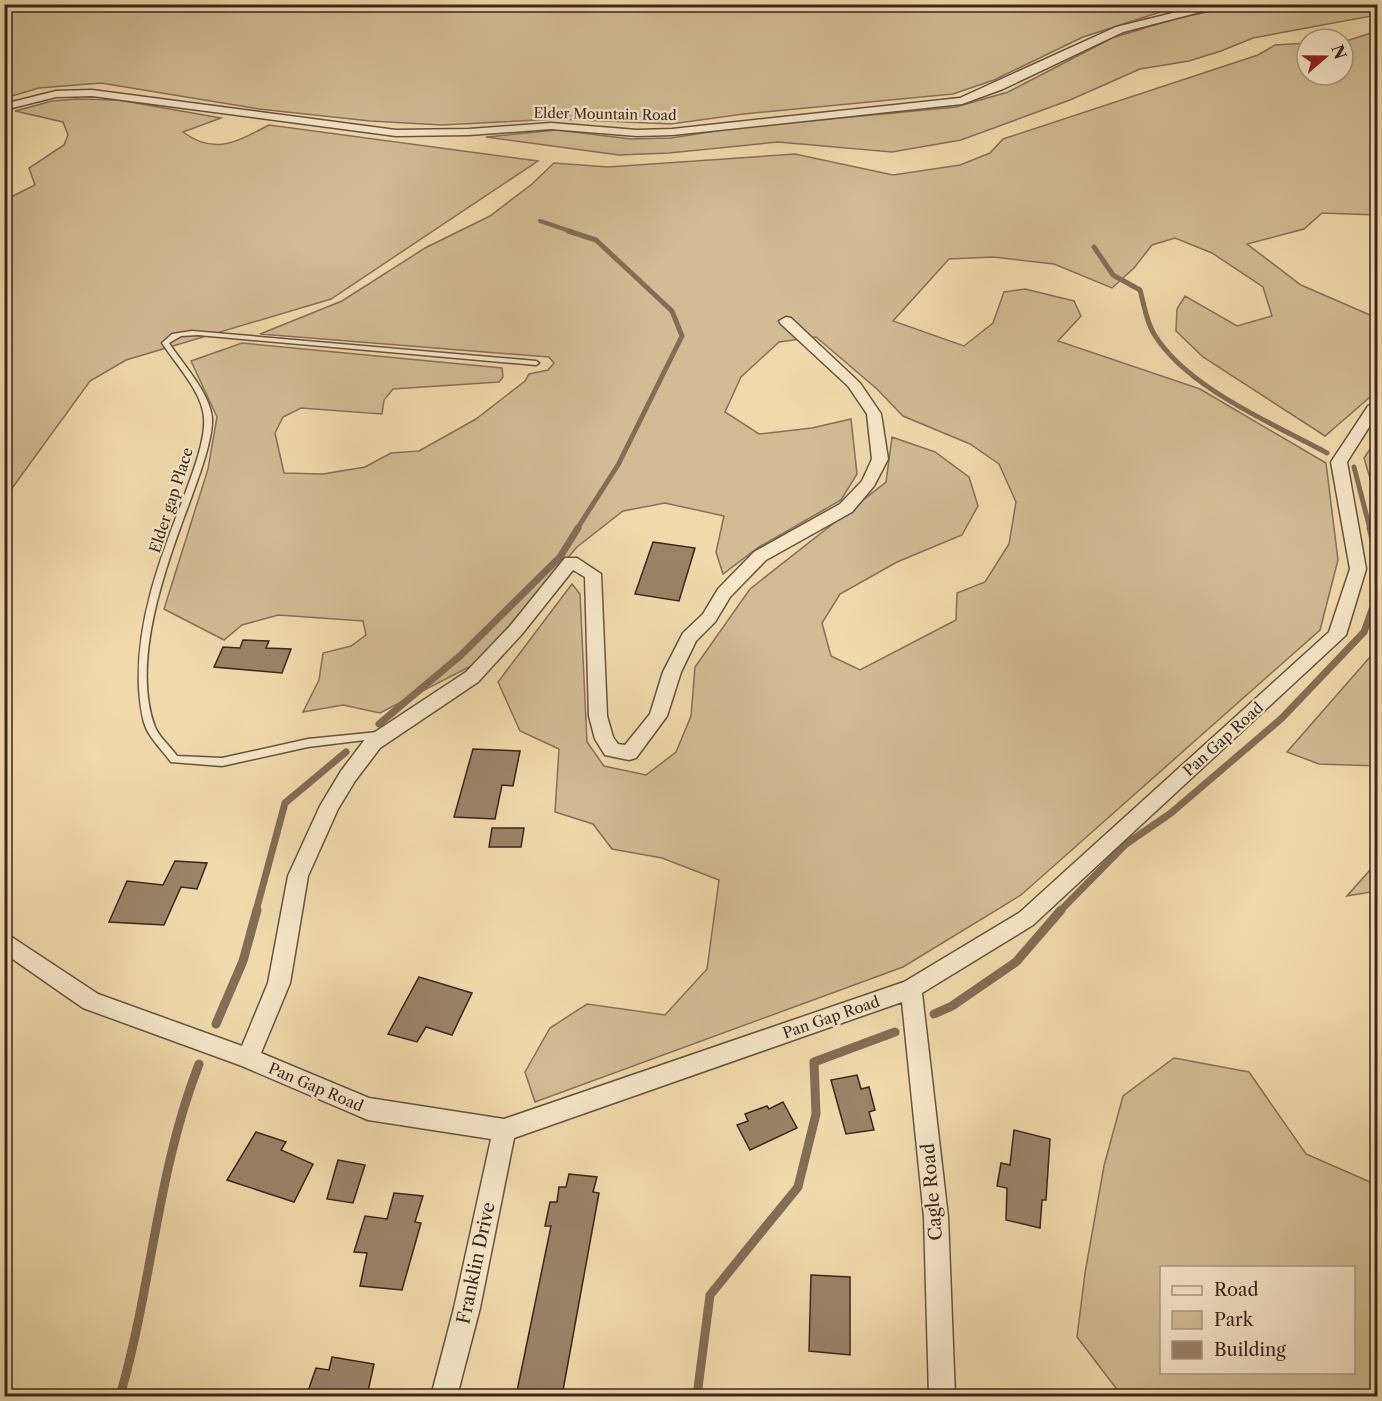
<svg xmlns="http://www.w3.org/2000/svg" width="1382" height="1401" font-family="'Libre Caslon Text',serif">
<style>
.green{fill:#d1bc93;stroke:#867258;stroke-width:1.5;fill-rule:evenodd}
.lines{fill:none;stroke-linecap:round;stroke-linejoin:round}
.stream-far3{stroke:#826e56;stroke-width:4}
.stream-far2{stroke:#826e56;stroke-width:5}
.stream-far1{stroke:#826e56;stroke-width:7}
.stream{stroke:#826e56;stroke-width:9}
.building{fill:#998467;stroke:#3a271e;stroke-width:1.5}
.service-casing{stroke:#685441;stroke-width:3}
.minor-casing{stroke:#685441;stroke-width:3}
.service{fill:#f5e7c8;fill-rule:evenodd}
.minor{fill:#f5e7c8;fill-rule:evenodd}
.labels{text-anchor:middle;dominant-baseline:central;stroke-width:4.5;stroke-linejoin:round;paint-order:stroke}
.far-street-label{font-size:14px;fill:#3a271e;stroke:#f5e7c8}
.street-label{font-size:15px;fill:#3a271e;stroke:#f5e7c8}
.near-street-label{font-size:18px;fill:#3a271e;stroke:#f5e7c8}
</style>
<rect width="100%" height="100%" fill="#f0daab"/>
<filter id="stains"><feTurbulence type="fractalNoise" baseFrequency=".00333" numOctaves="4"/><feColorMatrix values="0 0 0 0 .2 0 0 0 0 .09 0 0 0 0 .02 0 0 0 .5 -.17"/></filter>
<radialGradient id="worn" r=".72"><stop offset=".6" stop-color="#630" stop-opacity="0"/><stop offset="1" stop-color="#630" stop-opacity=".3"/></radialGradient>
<!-- green -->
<g class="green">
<path d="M5 4H1182V5L1083 37 994 80 953 94 744 114 671 124 558 119 442 125 370 121 259 109 101 83 39 88 5 98Z"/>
<path d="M1240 5H1377V15L1253 38 1221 51 1189 61 1140 69 1070 100 961 140 892 152 778 142 669 153 619 155 486 137 557 130 631 139 671 138 735 128 956 107 1008 92 1112 38 1174 19Z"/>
<path d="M1377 31V215L1322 213 1304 229 1247 244 1301 285 1377 318V391L1325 436 1203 357 1176 331 1177 309 1185 296 1237 326 1272 316 1263 287 1212 253 1175 238 1152 245 1134 268 1112 288 1054 264 993 257 949 259 893 321 964 346 993 323 1004 292 1025 289 1074 301 1081 316 1058 341 1200 389 1326 463 1338 560 1320 630 1021 895 903 967 535 1102 525 1072 550 1028 587 1004 665 1015 707 969 719 880 662 858 612 849 593 824 555 812 559 749 520 731 498 682 572 584 580 594 587 742 604 766 646 775 676 752 691 716 695 667 750 589 886 482 892 437 935 452 969 477 978 506 962 535 897 562 840 594 822 623 831 656 860 670 956 620 957 593 985 582 1009 544 1016 502 999 464 970 444 903 416 877 389 816 337 779 342 741 377 725 412 759 434 812 428 851 419 857 474 841 500 759 547 723 574 716 552 724 516 665 503 623 511 577 547 477 663 380 713 343 705 303 712 319 680 323 653 351 646 366 635 363 621 278 615 242 625 224 640 164 609 208 469 217 417 191 361 242 343 502 368 503 377 499 382 393 389 384 400 382 414 301 408 283 417 275 433 284 473 323 474 365 467 391 453 419 451 476 419 525 381 529 374 548 370 554 363 549 357 260 334 342 301 425 248 490 216 532 184 554 163 608 167 795 154 893 175 960 165 990 153 1003 139 1258 55 1275 45 1307 43V75H1343V42Z"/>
<path d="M77 99 119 100 221 118 183 132C215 156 238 141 269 125L538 161 331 299 126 360 90 381 5 498V200L35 185 29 168 64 145 68 135 63 122 15 111 52 101Z"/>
<path d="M1377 439V502L1364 458Z"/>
<path d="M1377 649V766L1319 764 1287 752Z"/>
<path d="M1377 862V891L1347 896Z"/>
<path d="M1174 1058 1249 1072 1306 1154 1377 1185V1396H1122L1077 1337 1085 1273 1104 1166 1123 1096ZM1162 1268H1354V1372H1162Z"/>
</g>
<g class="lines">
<!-- stream-far3 -->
<path class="stream-far3" d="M540 221 573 232"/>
<!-- stream-far2 -->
<g class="stream-far2">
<path d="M568 231 596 240 672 311 682 336 618 465 577 529"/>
<path d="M1094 247 1113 275 1140 290C1144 304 1146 321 1154 334 1187 388 1272 423 1327 453"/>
<path d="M1354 467 1370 529"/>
</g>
<!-- stream-far1 -->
<g class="stream-far1">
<path d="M1370 528 1378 559"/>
<path d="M379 724 460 656 560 557 578 528"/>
<path d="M256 911 285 803 346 752"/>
<path d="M1060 911 1126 844 1171 813 1282 718 1364 632 1378 593"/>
</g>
<!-- stream -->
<g class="stream">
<path d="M934 1014 952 1006 1016 962 1061 910"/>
<path d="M216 1024 243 961 257 910"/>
<path d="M120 1396C152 1286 157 1171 199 1064"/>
<path d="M697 1396 710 1295 798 1187 816 1114 814 1062 895 1032"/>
</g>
</g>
<!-- building -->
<g class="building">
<path d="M653 542 695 548 679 601 635 594Z"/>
<path d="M243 640 269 641 266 648 291 649 282 673 214 667 223 647 240 648Z"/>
<path d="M473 749 520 751 513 786 502 785 495 819 454 817Z"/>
<path d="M492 828H524L521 847H489Z"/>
<path d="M175 861 207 863 197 889 181 887 164 925 109 922 127 881 163 885Z"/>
<path d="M419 977 472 993 452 1035 426 1027 417 1042 388 1034Z"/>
<path d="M857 1075 861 1089 869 1087 875 1110 869 1112 874 1130 846 1134 831 1080Z"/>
<path d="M783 1102 797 1128 750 1150 737 1125 748 1121 745 1114 767 1106 769 1109Z"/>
<path d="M1014 1130 1050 1139 1046 1200H1042L1040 1228 1006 1220 1007 1188 997 1186 1001 1163 1010 1165Z"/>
<path d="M256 1132 286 1142 281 1150 313 1164 294 1202 227 1180Z"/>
<path d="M338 1160 365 1165 353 1203 327 1199Z"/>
<path d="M569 1174 597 1177 593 1192 599 1193 562 1396H516L551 1226H545L550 1202H557L559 1187H566Z"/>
<path d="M394 1193 423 1196 415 1222 421 1223 402 1290 360 1286 367 1253 354 1252 365 1216 387 1219Z"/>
<path d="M811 1275 850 1277V1355L809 1351Z"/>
<path d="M332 1357 374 1364 367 1396 307 1394 316 1368 329 1370Z"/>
</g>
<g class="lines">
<defs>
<path id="service" d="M192 331 536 361 539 363 536 365 198 335 181 336 169 343C182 363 210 393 212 418 213 440 198 479 190 501 167 563 130 661 155 727 159 737 170 746 177 756L222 758 308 739 378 732 381 734 383 736 381 738 308 747 222 766 171 762C163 751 152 741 146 728 141 716 140 701 139 688 136 623 159 561 182 502 190 480 206 441 204 418 203 393 175 363 162 343L172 334Z"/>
<g id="minor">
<path d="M1209 4H1231L1123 32 1003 89 962 104 672 135 637 136 551 129 469 135 396 136 92 96 56 97 4 110V104L56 91 92 90 396 130 469 129 551 123 637 130 672 129 960 98 1116 27Z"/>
<path d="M786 317 791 318 860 383 881 414 888 459 874 486 852 512 766 560 730 597 715 622 696 641 681 672 667 716 636 758 629 760 605 755 595 739 589 716 585 577 573 570 522 634 478 682 380 748 355 781 338 809 308 876 290 983 261 1053 369 1098 504 1119 904 982 1019 913 1329 632 1350 569 1331 462 1368 406 1378 401V413L1347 462 1366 569 1346 635 1033 925 922 993 948 1217 955 1396H929L924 1217 902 1002 514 1138 480 1308 457 1396H431L454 1308 491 1139 368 1120 242 1066 83 1008 4 953V932L98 994 242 1046 268 983 288 876 320 806 341 771 366 738 466 672 510 626 565 558H577L601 574 607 716 613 737 618 744 625 745 650 714 663 672 683 633 703 614 718 589 754 552 840 504 862 481 872 459 867 414 848 386 781 324 779 321Z"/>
</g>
</defs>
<!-- service casing -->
<use href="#service" class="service-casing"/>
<!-- minor casing -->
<use href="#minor" class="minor-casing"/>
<!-- service -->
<use href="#service" class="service"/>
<!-- minor -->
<use href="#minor" class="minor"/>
</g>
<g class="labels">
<!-- far-street labels -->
<g class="far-street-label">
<text transform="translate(605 114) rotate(1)">Elder Mountain Road</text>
</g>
<!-- street labels -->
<g class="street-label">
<text transform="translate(171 500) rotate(-72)">Elder gap Place</text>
<text transform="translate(1223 739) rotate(-42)">Pan Gap Road</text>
<text transform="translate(831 1017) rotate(-19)">Pan Gap Road</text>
<text transform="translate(316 1087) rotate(23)">Pan Gap Road</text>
</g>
<!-- near-street labels -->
<g class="near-street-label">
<text transform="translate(932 1192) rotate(-95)">Cagle Road</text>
<text transform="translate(476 1263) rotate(-78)">Franklin Drive</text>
</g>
</g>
<!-- margin -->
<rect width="1382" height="1401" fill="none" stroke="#f0daab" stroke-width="24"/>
<rect x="6" y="6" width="1370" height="1389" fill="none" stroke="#3a271e" stroke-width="3"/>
<rect x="12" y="12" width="1358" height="1377" fill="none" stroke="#3a271e" stroke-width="1.5"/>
<!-- legend -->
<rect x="1160" y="1266" width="195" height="108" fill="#f5e7c8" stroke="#aa9a84" stroke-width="1.5"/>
<rect x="1172" y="1286" width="30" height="9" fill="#f5e7c8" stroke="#aa9a84" stroke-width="1.5"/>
<text x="1214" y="1296" font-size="18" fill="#3a271e">Road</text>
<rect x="1172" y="1311" width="30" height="18" fill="#d1bc93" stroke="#aa9a84" stroke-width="1.5"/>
<text x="1214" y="1326" font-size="18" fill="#3a271e">Park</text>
<rect x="1172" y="1341" width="30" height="18" fill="#998467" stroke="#aa9a84" stroke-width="1.5"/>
<text x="1214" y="1356" font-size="18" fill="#3a271e">Building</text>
<!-- north arrow -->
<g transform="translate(1325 57) rotate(70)"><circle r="28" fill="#f5e7c8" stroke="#aa9a84" stroke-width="1.5"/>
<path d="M0-4.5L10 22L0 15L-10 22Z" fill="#8f2418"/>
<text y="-9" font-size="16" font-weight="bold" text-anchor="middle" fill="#3a271e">N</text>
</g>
<rect width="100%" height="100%" filter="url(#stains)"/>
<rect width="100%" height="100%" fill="url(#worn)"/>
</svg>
